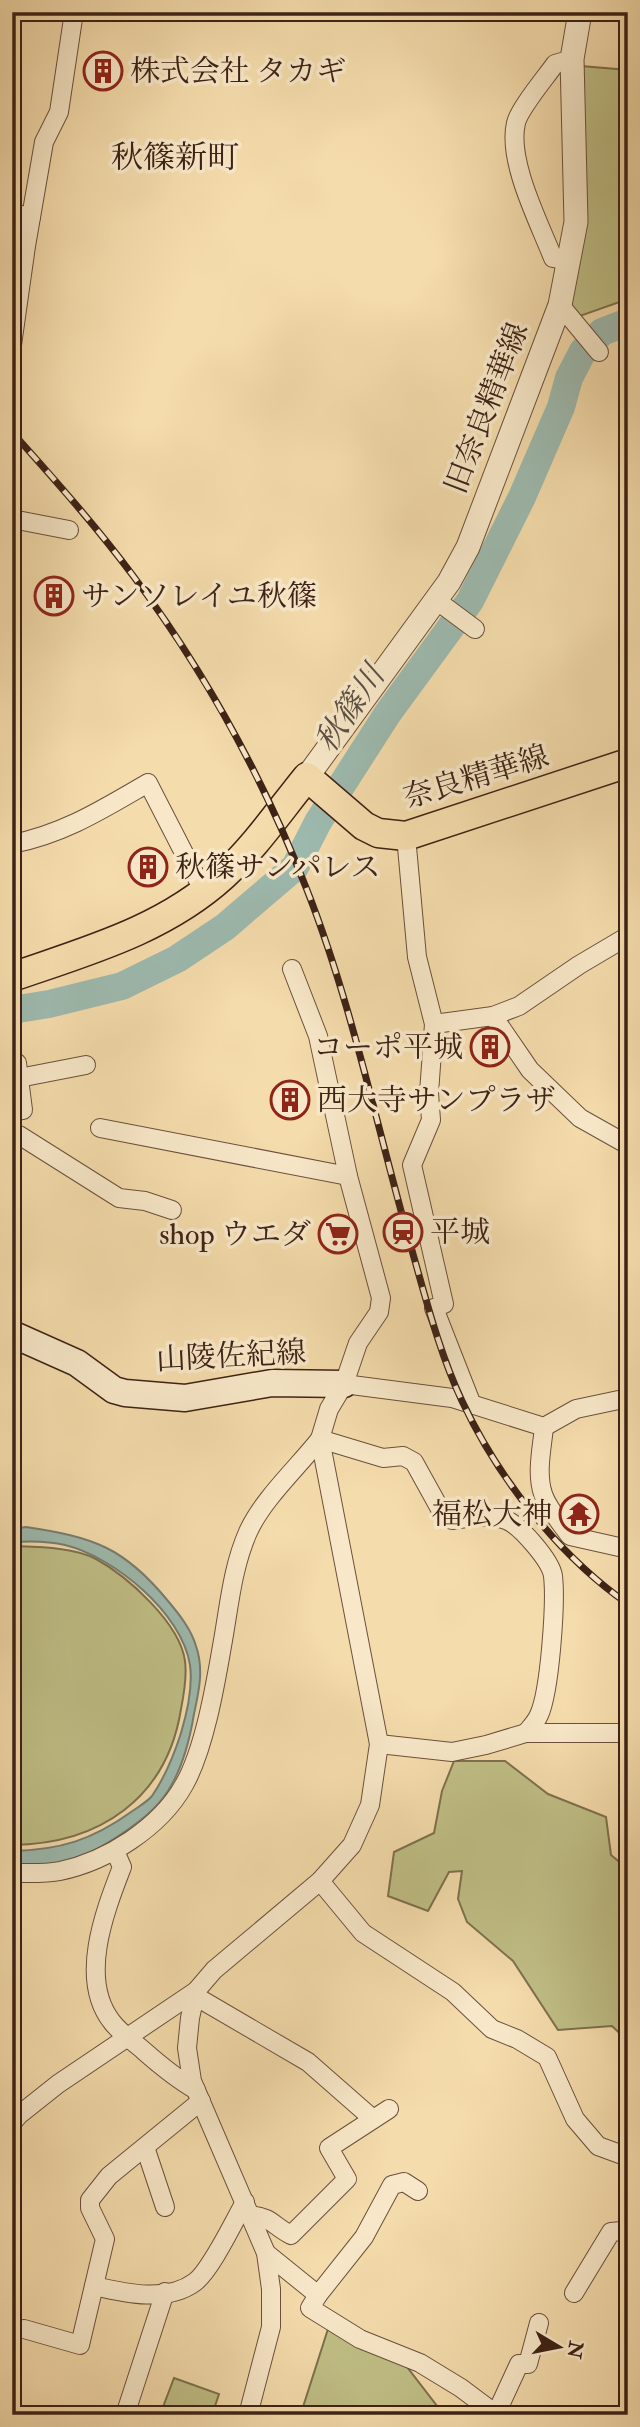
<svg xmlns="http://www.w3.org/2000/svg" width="640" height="2427" font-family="'IM FELL Double Pica','Noto Serif JP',serif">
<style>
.green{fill:#c0bf86;stroke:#7e704e;stroke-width:2}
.water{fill:#9dbaaf;stroke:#777d72;stroke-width:2}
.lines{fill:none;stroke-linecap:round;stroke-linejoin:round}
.river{stroke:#9dbaaf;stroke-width:28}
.minor-casing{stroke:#6b503c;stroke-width:20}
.tertiary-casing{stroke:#6b503c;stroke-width:25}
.secondary-casing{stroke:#3d2216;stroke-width:29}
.primary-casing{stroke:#3d2216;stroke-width:31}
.minor{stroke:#f8e8c9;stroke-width:18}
.tertiary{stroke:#f8e8c9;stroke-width:23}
.secondary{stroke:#f8e8c9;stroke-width:26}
.primary{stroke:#f5dcac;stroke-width:28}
.rail-casing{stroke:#3d2216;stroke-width:7}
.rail{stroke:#f8e8c9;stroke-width:4.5;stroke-dasharray:13;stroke-linecap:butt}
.labels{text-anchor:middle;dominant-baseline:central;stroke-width:7;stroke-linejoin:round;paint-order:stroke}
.poi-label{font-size:30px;fill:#3d2216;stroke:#f8e8c9;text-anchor:start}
.street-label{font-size:30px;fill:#3d2216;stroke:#f8e8c9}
.neighbourhood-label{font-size:32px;fill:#3d2216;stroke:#f8e8c9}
.water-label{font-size:32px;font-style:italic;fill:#5a5044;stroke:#f8e8c9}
</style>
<rect width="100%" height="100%" fill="#f5dcac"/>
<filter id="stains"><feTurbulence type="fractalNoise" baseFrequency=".00286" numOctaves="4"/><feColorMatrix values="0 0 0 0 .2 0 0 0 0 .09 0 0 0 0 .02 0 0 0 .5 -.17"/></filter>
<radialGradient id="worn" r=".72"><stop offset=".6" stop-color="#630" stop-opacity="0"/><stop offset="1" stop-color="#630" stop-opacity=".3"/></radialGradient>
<!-- green -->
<g class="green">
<path d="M581 66 628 70V299L580 316 567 306Z"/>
<path d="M12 1546C37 1547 74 1547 96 1559 127 1576 180 1623 185 1661 187 1676 184 1694 181 1709 167 1798 100 1844 12 1845Z"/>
<path d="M454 1761H505L548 1794 606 1817 611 1855 628 1869V2041L612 2026 558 2030 513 1961 467 1922 458 1899 462 1871 449 1872 428 1911 388 1896 394 1852 434 1833 442 1791Z"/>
<path d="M328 2329 390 2345 444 2415H297L303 2407Z"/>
<path d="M174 2378 219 2394 212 2415H160Z"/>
</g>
<!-- water -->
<path class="water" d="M26 1527C93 1537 124 1547 168 1601 179 1614 191 1629 196 1646 204 1669 199 1691 194 1714 189 1744 180 1779 159 1803 141 1824 93 1855 65 1862 50 1867 28 1865 12 1863V1851C60 1850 92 1840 131 1812 138 1807 147 1802 152 1796 165 1777 174 1755 181 1733 187 1713 193 1687 190 1665 182 1613 114 1557 65 1545 49 1541 29 1541 12 1542V1529Z"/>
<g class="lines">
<!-- river -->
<path class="river" d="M12 1010 49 1004 122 986 177 959 225 927 295 867 318 822 388 713 470 601 522 497 561 407 569 378 583 351 602 332 628 322"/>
<defs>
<g id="minor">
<path d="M12 213 31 217"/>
<path d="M569 261 553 258C539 222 507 161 516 123 519 109 546 77 555 64L572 59"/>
<path d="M560 305 599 352"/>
<path d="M12 345 26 246 44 142 59 112 74 12"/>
<path d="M12 519 69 530"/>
<path d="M436 600 475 629"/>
<path d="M406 836 417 957 434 1024 429 1093 431 1120 412 1165 444 1304 434 1308 472 1405"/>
<path d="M12 844C64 834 103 809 148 783L204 892"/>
<path d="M493 1016 530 1070 580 1118 628 1145"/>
<path d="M434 1024 493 1016 519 1006 579 965 628 936"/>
<path d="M19 1078 86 1065"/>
<path d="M12 1111 23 1110 17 1063"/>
<path d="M100 1128 348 1176"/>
<path d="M12 1135H19L119 1198 145 1201 172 1210"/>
<path d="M344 1384 452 1398 544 1427 576 1409 628 1398"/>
<path d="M544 1427C542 1448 536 1473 543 1494 548 1509 561 1523 570 1536L628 1549"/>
<path d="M379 1744 452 1752 486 1745 526 1733H628"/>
<path d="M115 1851 122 1867C105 1911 78 1979 112 2022 120 2033 134 2042 144 2051 161 2066 177 2079 196 2090"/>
<path d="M12 1873C28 1873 45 1874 60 1871 107 1861 160 1828 184 1785 204 1750 215 1687 222 1646 229 1608 232 1568 248 1532 263 1499 297 1468 320 1439L383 1458 403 1456 414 1462 440 1509 452 1520C469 1518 489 1514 506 1520 520 1525 551 1561 553 1576 556 1603 550 1691 539 1715 536 1722 530 1728 526 1733"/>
<path d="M320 1881 363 1933 453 1992 492 2029 517 2039 547 2057 575 2119 598 2146 628 2157"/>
<path d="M195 1996 308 2062 373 2119"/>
<path d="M12 2123 19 2115 58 2084 196 1991"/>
<path d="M145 2147 165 2207"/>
<path d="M250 2215C272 2217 273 2226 291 2235L347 2179 329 2148 389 2109"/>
<path d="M266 2253 318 2295 364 2237 392 2185 404 2182 418 2191"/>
<path d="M94 2286C125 2293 167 2303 195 2282 211 2270 234 2221 245 2202"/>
<path d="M574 2293 611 2232 622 2231 628 2234"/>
<path d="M318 2295 310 2308 360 2339 420 2363 461 2388 497 2415"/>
<path d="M24 2329 80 2345 105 2239 90 2208V2200L109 2176 201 2101"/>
<path d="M496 2414 519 2364H528L539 2323"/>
<path d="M125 2415 165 2292"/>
<path d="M248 2415 271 2327V2289L266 2253 192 2081 187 2048 190 2018 196 1991 214 1970 320 1881 352 1845 370 1805 379 1744 320 1439 329 1409 344 1384 358 1343 379 1312 381 1298 348 1176 318 1036 292 969"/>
</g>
<path id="tertiary" d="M307 777 449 582 468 547 560 305 576 222 572 59 580 12"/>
<path id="secondary" d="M12 1334 77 1363 114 1390 125 1393 185 1398 272 1383 344 1384"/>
<path id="primary" d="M12 977C87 951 164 930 224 875 255 847 280 810 307 777L364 826 378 833 406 836 628 763"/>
</defs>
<!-- minor casing -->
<use href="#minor" class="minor-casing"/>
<!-- tertiary casing -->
<use href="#tertiary" class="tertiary-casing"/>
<!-- secondary casing -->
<use href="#secondary" class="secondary-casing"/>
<!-- primary casing -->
<use href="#primary" class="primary-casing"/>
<!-- minor -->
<use href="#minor" class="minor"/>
<!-- tertiary -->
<use href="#tertiary" class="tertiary"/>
<!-- secondary -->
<use href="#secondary" class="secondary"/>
<!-- primary -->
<use href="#primary" class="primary"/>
<defs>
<path id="rail" d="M12 432C54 479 96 526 134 577 205 672 264 780 307 890 353 1007 378 1133 413 1254 427 1303 440 1354 462 1401 498 1478 558 1555 628 1604"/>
</defs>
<!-- rail casing -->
<use href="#rail" class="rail-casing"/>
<!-- rail -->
<use href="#rail" class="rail"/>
</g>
<!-- icons -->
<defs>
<symbol id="building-ring" viewBox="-11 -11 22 22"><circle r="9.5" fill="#f8e8c9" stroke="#8f2418" stroke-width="1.5"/><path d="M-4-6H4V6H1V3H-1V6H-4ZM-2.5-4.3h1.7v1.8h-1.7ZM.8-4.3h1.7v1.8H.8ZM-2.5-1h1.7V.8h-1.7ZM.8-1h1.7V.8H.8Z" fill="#8f2418"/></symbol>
<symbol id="station-ring" viewBox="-11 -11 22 22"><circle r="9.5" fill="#f8e8c9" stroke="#8f2418" stroke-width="1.5"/><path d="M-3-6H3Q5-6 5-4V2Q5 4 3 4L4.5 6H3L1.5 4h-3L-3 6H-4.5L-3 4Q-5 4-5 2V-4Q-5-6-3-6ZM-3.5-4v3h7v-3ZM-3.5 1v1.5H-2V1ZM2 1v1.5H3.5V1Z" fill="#8f2418"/></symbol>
<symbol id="supermarket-ring" viewBox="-11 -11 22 22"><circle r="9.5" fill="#f8e8c9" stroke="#8f2418" stroke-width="1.5"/><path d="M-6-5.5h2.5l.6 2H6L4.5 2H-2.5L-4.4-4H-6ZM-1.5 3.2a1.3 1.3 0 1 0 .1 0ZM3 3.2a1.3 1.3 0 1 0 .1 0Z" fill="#8f2418"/></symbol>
<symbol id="temple-ring" viewBox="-11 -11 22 22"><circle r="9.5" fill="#f8e8c9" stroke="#8f2418" stroke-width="1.5"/><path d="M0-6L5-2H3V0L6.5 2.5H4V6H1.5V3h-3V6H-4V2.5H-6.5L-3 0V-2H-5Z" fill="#8f2418"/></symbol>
</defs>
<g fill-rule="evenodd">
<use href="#building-ring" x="81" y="49" width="44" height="44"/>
<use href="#building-ring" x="32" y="574" width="44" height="44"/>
<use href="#building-ring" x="126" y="845" width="44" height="44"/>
<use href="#building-ring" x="468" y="1025" width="44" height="44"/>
<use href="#building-ring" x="268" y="1078" width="44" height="44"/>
<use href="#station-ring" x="381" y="1210" width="44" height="44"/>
<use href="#supermarket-ring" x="316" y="1212" width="44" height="44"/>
<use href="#temple-ring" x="557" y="1492" width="44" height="44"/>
</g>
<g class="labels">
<!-- poi labels -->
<g class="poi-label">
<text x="130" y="71">株式会社 タカギ</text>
<text x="81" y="596">サンソレイユ秋篠</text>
<text x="175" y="867">秋篠サンパレス</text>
<text x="463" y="1047" text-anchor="end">コーポ平城</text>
<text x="317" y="1100">西大寺サンプラザ</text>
<text x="430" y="1232">平城</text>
<text x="311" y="1234" text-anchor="end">shop ウエダ</text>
<text x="552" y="1514" text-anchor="end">福松大神</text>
</g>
<!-- street labels -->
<g class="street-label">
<text transform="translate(487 408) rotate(-69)">旧奈良精華線</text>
<text transform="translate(476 777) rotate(-17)">奈良精華線</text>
<text transform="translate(231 1356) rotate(-3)">山陵佐紀線</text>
</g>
<!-- neighbourhood labels -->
<g class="neighbourhood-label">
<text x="175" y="158">秋篠新町</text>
</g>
<!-- water labels -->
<g class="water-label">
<text transform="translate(350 709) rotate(-56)">秋篠川</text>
</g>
</g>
<!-- margin -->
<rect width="640" height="2427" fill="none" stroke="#f5dcac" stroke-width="42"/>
<rect x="14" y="14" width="612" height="2399" fill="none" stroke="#3d2216" stroke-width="3.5"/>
<rect x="21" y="21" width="598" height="2385" fill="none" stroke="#3d2216" stroke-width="2"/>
<!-- north arrow -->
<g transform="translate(559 2347) rotate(100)" stroke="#f8e8c9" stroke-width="5" paint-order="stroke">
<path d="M0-5L12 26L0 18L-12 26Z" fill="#3d2216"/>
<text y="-10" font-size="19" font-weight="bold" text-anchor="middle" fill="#3d2216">N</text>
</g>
<rect width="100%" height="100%" filter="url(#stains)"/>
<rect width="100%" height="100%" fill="url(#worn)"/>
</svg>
